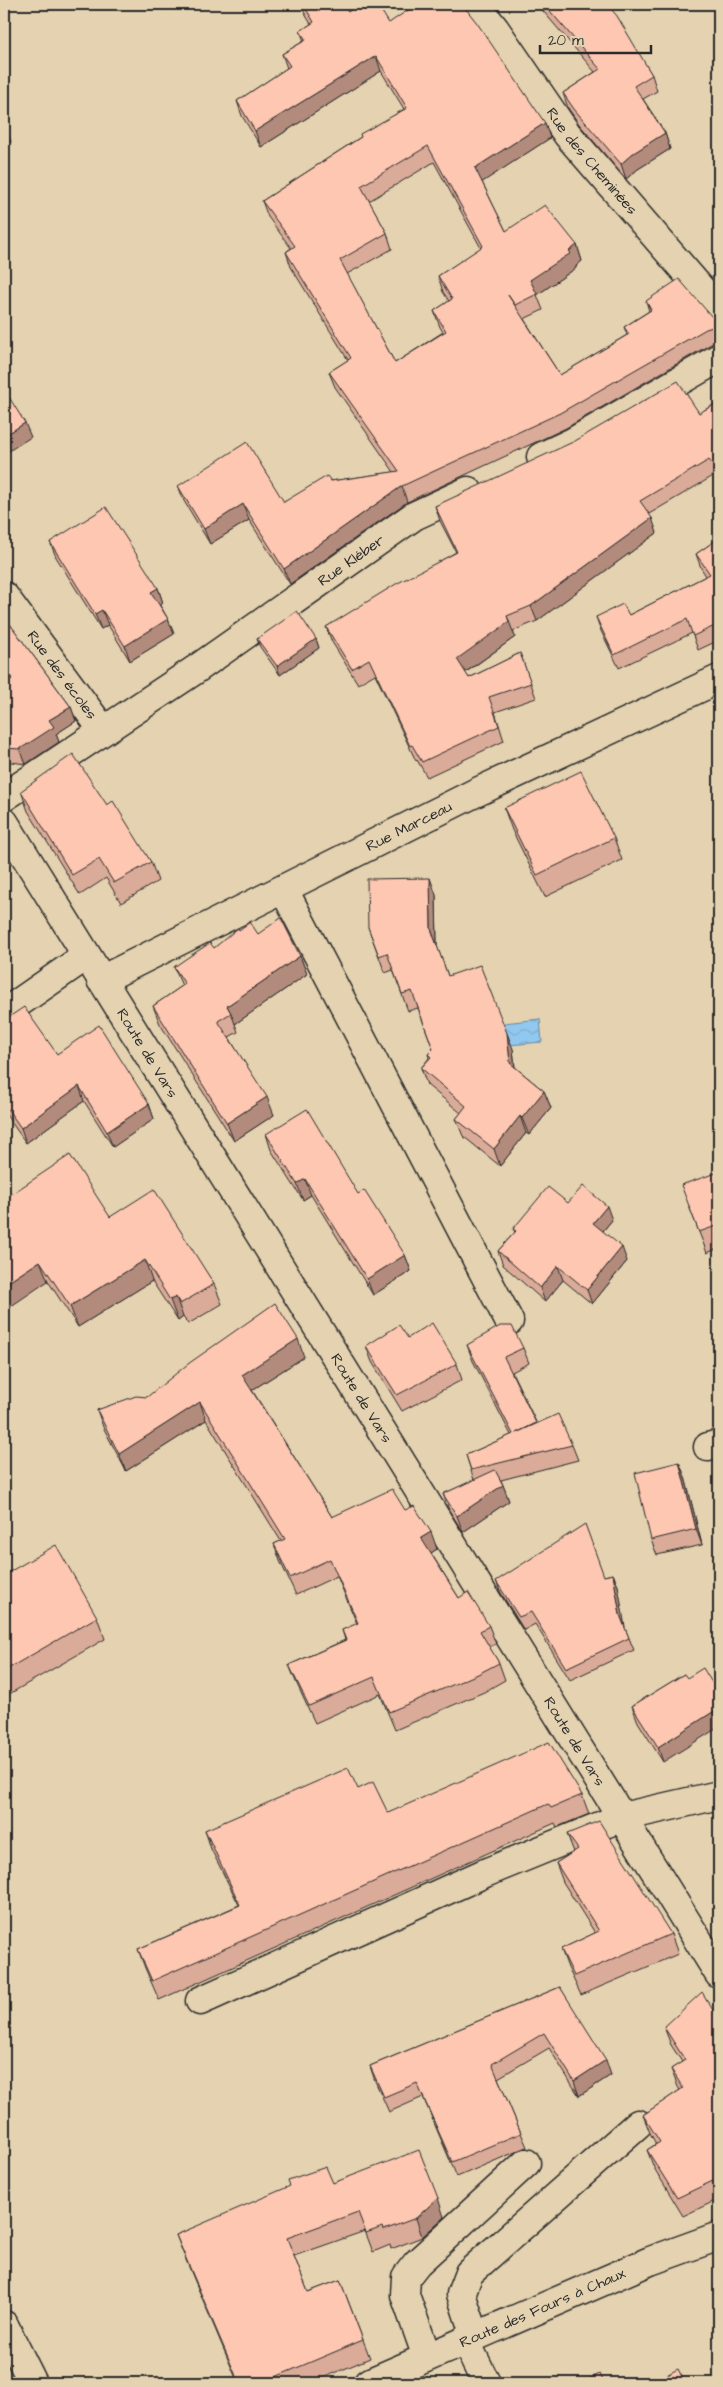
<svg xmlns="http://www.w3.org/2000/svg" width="723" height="2387" font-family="'Architects Daughter',sans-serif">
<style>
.water{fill:url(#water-waves);stroke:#6889a1}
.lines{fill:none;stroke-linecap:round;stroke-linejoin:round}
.minor-casing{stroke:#2b2b2b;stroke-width:31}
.major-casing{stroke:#2b2b2b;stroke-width:31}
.minor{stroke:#e4d2b0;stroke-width:28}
.major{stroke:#e4d2b0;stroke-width:28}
.wall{fill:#daab98;stroke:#2b2b2b;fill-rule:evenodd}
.shaded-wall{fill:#b28b7c;stroke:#2b2b2b}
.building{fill:#fec7b1;stroke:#2b2b2b;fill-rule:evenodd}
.labels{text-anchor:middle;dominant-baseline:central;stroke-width:4;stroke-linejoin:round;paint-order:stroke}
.street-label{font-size:15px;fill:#2b2b2b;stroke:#e4d2b0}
</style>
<defs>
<pattern id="water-waves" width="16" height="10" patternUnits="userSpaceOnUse" patternTransform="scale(1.25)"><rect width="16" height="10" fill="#91c8ef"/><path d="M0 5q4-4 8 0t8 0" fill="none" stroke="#7daccd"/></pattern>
</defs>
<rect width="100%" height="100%" fill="#e4d2b0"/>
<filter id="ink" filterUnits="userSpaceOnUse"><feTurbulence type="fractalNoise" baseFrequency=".02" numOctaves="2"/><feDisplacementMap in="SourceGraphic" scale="10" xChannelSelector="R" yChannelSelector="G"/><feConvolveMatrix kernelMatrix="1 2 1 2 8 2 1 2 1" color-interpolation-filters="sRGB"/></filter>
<g filter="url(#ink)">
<!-- water -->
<path class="water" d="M540 1019 542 1042 497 1046 495 1024Z"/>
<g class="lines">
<defs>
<g id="minor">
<path id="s1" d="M475 4 495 29 567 134 719 310"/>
<path d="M541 457 573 442 719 358"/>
<path id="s2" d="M4 596 103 730"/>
<path id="s3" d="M4 797 195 670 414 516 468 491"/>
<path d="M284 890 509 1321"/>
<path id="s4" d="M101 980 475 793 719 679"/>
<path d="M4 1013 86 956"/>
<path d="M708 1447 719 1444"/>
<path d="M200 2001 485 1873 622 1817 719 1795"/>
<path d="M4 2325 33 2383"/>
<path d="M475 2336 461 2294 469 2273 638 2124"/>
<path d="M465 2340 486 2383"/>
<path d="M427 2357 405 2295 406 2277 417 2263 526 2163"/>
<path id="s5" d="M368 2383 650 2261 719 2236"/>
</g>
<g id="major">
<path id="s6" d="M4 822 719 1974"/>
</g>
</defs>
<!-- minor casing -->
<use href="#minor" class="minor-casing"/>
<!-- major casing -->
<use href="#major" class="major-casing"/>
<!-- minor -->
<use href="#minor" class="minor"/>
<!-- major -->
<use href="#major" class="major"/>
</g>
<!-- wall -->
<g class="wall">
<path d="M301 4H342L348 12 389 23 545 123 550 138 482 182 506 231 577 245 582 261 576 266V268L537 295 543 310 524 319 560 375 627 335 624 327 649 311 646 301 719 325V342L711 344 566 428 407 502 290 584 249 520 210 544 184 501 178 486 284 502 331 481 394 472 335 387 329 372 348 360 291 267 286 252 291 248 268 217 262 201 404 109 381 71 261 147 242 116 237 101 287 68 282 54 304 41 300 31 311 24 305 14ZM434 162 481 248 438 276 443 292 449 301 434 311 440 327 443 332 395 363 347 274 392 249 387 233 369 201Z"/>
<path d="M537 4H607L652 75 657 91 643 99 665 133 670 149 638 169 626 179 579 124 568 108 563 93 595 72Z"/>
<path d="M719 402V480L715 475 649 514 657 533 537 621 513 631 515 637 465 673 469 678 520 653 536 698 495 712 504 741 427 777 417 760 416 761 375 674 358 684 332 642 326 627 456 552 440 521 435 506 699 413Z"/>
<path d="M719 538V640L698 650 692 633 619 668 601 631 596 617 629 615 706 576 701 568 696 554Z"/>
<path d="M50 542 158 588 163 603 160 605 168 619 174 634 130 661 108 625 101 629 56 557Z"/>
<path d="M4 616 71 707 76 721 56 734 59 742 26 764 4 761V684L9 680 4 672Z"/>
<path d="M257 639H316L319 648 280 675 260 647Z"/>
<path d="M21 791 107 805 151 862 158 881 121 903 106 878 80 895 28 811Z"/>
<path d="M504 808 614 838 622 860 545 897 512 830Z"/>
<path d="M436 895 437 946 448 976 513 1049 515 1067 544 1091 551 1108 529 1135 526 1133 500 1166 463 1136 456 1119 461 1113 427 1085 421 1068 429 1058 428 1054 433 1049 418 1008 408 1011 393 970 385 973 368 927Z"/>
<path d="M239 930 258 934 300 956 307 974 235 1024 238 1032 229 1037 274 1115 234 1141 160 1024 153 1006 182 986 174 967 214 948Z"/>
<path d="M4 1017 57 1054 149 1104 154 1119 113 1147 84 1101 26 1143 4 1112V1081L6 1079 4 1076Z"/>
<path d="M266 1134 405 1255 411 1271 373 1295 311 1195 303 1200 271 1150Z"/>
<path d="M719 1166V1248L707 1253 689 1206 718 1172Z"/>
<path d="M4 1199 110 1217 214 1284 222 1304 188 1324 183 1317 178 1321 152 1281 78 1327 48 1281Z"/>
<path d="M568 1203 612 1220 603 1231 627 1261 592 1304 563 1280 545 1302 503 1265 498 1251 515 1232 513 1229Z"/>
<path d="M408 1338 457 1364 462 1380 402 1411 372 1362 366 1346Z"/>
<path d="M467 1345 523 1348 529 1363 512 1372 537 1424 572 1445 578 1460 501 1480 509 1501 463 1532 449 1510 443 1494 474 1480 466 1455 511 1435 473 1361Z"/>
<path d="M304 1357 252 1390 332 1517 405 1510 437 1549 431 1553 459 1598 489 1626 496 1644 489 1647 499 1663 505 1680 484 1692 395 1730 380 1694 315 1723 296 1682 289 1665 345 1640 342 1630 357 1624 337 1576 296 1595 280 1561 274 1544 281 1541 206 1420 126 1471 103 1427 97 1410Z"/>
<path d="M679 1462 685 1477 702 1545 657 1555 651 1540Z"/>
<path d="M613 1574 618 1586 624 1626 634 1650 570 1680 535 1624 524 1630 501 1593 496 1581 604 1576Z"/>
<path d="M4 1575 97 1617 105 1639 4 1697Z"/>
<path d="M684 1674 663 1762 638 1722 632 1706Z"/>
<path d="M358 1789 388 1813 582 1795 589 1814 557 1827 555 1823 159 2000 145 1968 138 1949 239 1905 211 1849 205 1830Z"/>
<path d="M567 1834 671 1934 678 1954 581 1995 568 1968 561 1949 595 1933 563 1882 556 1863 574 1852Z"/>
<path d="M560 1987 611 2075 579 2096 549 2048 498 2078 521 2133 527 2147 457 2177 423 2097 389 2112 375 2081 370 2066Z"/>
<path d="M719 2020V2199L683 2216 654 2168 647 2150 656 2144 650 2133 643 2115 680 2090 678 2087 671 2069 682 2062 671 2045 664 2027Z"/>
<path d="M333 2183 444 2217 422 2237 391 2249 390 2245 373 2252 365 2231 294 2256 308 2292 340 2280 370 2358 311 2383H238L183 2253 176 2235Z"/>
</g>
<!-- shaded-wall -->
<g class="shaded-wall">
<path d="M376 56 381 71 261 147 255 131Z"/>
<path d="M545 123 550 138 481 183 475 168Z"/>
<path d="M5 126 11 142 4 147V127Z"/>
<path d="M665 133 670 149 638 169 626 179 621 164 632 154Z"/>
<path d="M577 245 582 261 576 266V268L537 295 530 280Z"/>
<path d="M25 423 31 437 4 454V436Z"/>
<path d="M402 486 407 502 290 584 284 569Z"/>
<path d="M243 504 249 520 210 544 204 529Z"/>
<path d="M652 518 657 533 537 621 531 606Z"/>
<path d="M158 588 163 603 157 607 151 592Z"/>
<path d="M102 610 108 625 101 629 95 614Z"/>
<path d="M507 616 515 637 463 674 457 659Z"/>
<path d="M168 619 174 634 130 661 125 646Z"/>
<path d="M316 639 319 648 280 675 277 666Z"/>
<path d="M71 707 76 721 56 734 59 742 26 764 20 749 49 720Z"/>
<path d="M430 878 436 895 437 946 431 929Z"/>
<path d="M300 956 307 974 235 1024 231 1013 227 1006Z"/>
<path d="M507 1033 513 1049 516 1080 510 1063Z"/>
<path d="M79 1086 84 1101 26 1143 21 1128Z"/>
<path d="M544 1091 551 1108 529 1135 522 1118Z"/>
<path d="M267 1097 274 1115 234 1141 227 1123Z"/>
<path d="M149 1104 154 1119 113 1147 107 1132Z"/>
<path d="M520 1116 526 1133 500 1166 494 1149Z"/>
<path d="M305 1179 311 1195 303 1200 297 1184Z"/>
<path d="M607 1206 612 1220 598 1237 593 1223Z"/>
<path d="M622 1247 627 1261 592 1304 587 1290Z"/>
<path d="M405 1255 411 1271 373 1295 367 1279Z"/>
<path d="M145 1260 152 1281 78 1327 70 1306Z"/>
<path d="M40 1261 48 1281 4 1311V1285Z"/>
<path d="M558 1266 563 1280 545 1302 540 1288Z"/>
<path d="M176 1297 183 1317 178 1321 170 1300Z"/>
<path d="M298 1339 304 1357 249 1392 242 1375Z"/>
<path d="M200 1402 206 1420 126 1471 119 1454Z"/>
<path d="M679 1462 685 1477 702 1545 696 1529Z"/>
<path d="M503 1485 509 1501 463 1532 457 1516Z"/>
<path d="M431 1532 437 1549 428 1555 421 1538Z"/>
<path d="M613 1574 618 1586 625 1627 620 1615Z"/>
<path d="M719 1708V1727L663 1762 658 1747Z"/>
<path d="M606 2060 611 2075 579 2096 574 2081Z"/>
<path d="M438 2198 444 2217 422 2237 416 2218Z"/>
</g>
<!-- building -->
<g class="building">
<path d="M303 4H342L348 12 359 4H377L389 23 417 4H462L477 23 545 123 475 168 506 231 545 205 577 245 569 251 571 253 530 280 537 294 515 305 508 295 560 375 629 334 624 327 651 310 646 301 679 279 719 325 706 329 560 413 402 486 284 569 243 504 204 529 178 486 247 442 284 502 327 476 331 481 399 471 329 372 351 358 286 252 295 246 262 201 361 137 360 134 407 108 376 56 255 131 237 101 290 66 282 54 306 40 300 31 314 22ZM428 146 483 246 438 276 452 299 434 311 446 331 395 363 340 260 387 233 361 186Z"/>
<path d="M544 4H607L617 16 652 75 634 86 665 133 632 154 621 164 574 109 563 93 600 69Z"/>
<path d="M678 381 699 413 719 402V471L709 460 640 501 652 518 531 606 507 616 509 622 457 659 469 678 520 653 531 683 489 697 499 726 422 762 412 745 410 746 369 659 352 669 326 627 396 584 457 552 435 506 575 441Z"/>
<path d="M4 389 25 423 4 436Z"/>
<path d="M106 507 158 588 151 592 168 619 125 646 102 610 95 614 50 542Z"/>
<path d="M719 538V624L693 636 687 619 614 655 596 617 623 604 629 615 710 574 696 554Z"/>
<path d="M297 611 316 639 277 666 257 639Z"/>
<path d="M4 616 71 707 49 720 54 727 20 749 4 748V684L12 679 4 666Z"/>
<path d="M73 754 107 805 113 801 151 862 114 883 99 859 72 875 21 791Z"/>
<path d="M581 771 614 838 537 875 504 808Z"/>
<path d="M430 878 431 929 448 976 480 965 507 1033 510 1063 544 1091 522 1118 520 1116 494 1149 456 1119 466 1106 421 1068 431 1057 428 1054 433 1049 412 991 402 994 387 953 379 956 368 927 367 879Z"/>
<path d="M281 918 300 956 227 1006 231 1013 218 1021 267 1097 227 1123 153 1006 185 984 174 967 187 958 210 943 214 948 238 928 239 930 250 922 258 934Z"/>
<path d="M24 1007 57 1054 99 1025 149 1104 107 1132 79 1086 21 1128 4 1104V1081L10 1076 4 1068V1017H5L6 1019Z"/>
<path d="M307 1109 358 1194 364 1190 405 1255 367 1279 305 1179 297 1184 266 1134Z"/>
<path d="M70 1155 110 1217 154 1189 214 1284 180 1304 176 1297 170 1300 145 1260 70 1306 40 1261 4 1285V1199Z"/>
<path d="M719 1166V1225L699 1232 681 1185 719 1172 717 1167Z"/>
<path d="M583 1186 607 1206 593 1223 622 1247 587 1290 558 1266 540 1288 498 1251 516 1231 513 1229 548 1187 568 1203Z"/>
<path d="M275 1303 298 1339 242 1375 332 1517 392 1489 405 1510 414 1506 431 1532 421 1538 459 1598 468 1592 489 1626 480 1631 499 1663 478 1674 389 1712 374 1677 309 1706 289 1665 346 1640 342 1630 358 1623 330 1559 290 1578 274 1544 285 1539 200 1402 119 1454 97 1410 136 1396 147 1397 188 1364Z"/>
<path d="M432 1323 457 1364 397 1395 366 1346 399 1325 408 1338Z"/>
<path d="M500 1326H512L523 1348 504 1357 536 1423 516 1433 558 1414 572 1445 471 1470 466 1455 513 1434 467 1345Z"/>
<path d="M679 1462 696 1529 651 1540 635 1473Z"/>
<path d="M495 1470 503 1485 457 1516 443 1494Z"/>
<path d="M585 1524 604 1576 613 1574 620 1615 629 1638 566 1668 531 1612 519 1617 496 1581Z"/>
<path d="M56 1545 97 1617 4 1671V1575Z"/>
<path d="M703 1668 719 1694V1708L658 1747 632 1706 684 1674 687 1678Z"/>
<path d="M549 1742 582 1795 551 1808 548 1804 152 1981 138 1949 240 1905 205 1830 348 1768 358 1789 373 1782 388 1813Z"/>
<path d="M599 1821 671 1934 574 1976 561 1949 599 1931 556 1863 578 1849 567 1834Z"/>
<path d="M560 1987 606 2060 574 2081 544 2033 492 2064 521 2133 452 2162 417 2083 384 2097 370 2066Z"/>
<path d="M702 1992 719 2020V2178L677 2198 647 2150 660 2142 643 2115 683 2088 671 2069 685 2060 664 2027Z"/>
<path d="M419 2150 438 2198 416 2218 384 2230 383 2227 366 2233 358 2212 287 2238 308 2292 340 2280 363 2340 261 2383H239L176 2235 290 2186 288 2180 326 2167 333 2183Z"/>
<path d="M678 2369 685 2383H651Z"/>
<path d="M600 2374 604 2383H579Z"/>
</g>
</g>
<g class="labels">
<!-- street labels -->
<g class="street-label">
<text stroke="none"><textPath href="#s1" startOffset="196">Rue des Cheminées</textPath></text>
<text stroke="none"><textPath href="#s3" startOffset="420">Rue Kléber</textPath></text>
<text stroke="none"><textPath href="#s2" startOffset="98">Rue des écoles</textPath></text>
<text stroke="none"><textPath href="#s4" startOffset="344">Rue Marceau</textPath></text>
<text stroke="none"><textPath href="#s6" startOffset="272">Route de Vars</textPath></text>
<text stroke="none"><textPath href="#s6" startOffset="678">Route de Vars</textPath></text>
<text stroke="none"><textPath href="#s6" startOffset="1082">Route de Vars</textPath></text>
<text stroke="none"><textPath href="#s5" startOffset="190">Route des Fours à Chaux</textPath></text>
</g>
</g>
<!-- margin -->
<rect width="723" height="2387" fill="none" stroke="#e4d2b0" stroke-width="20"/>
<rect x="10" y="10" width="703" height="2367" fill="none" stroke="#2b2b2b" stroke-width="2" filter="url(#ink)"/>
<!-- scale -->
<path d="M540 45v8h111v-8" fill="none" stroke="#2b2b2b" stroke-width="2.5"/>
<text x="548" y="45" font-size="15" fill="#2b2b2b" stroke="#e4d2b0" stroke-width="4" paint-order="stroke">20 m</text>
</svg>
